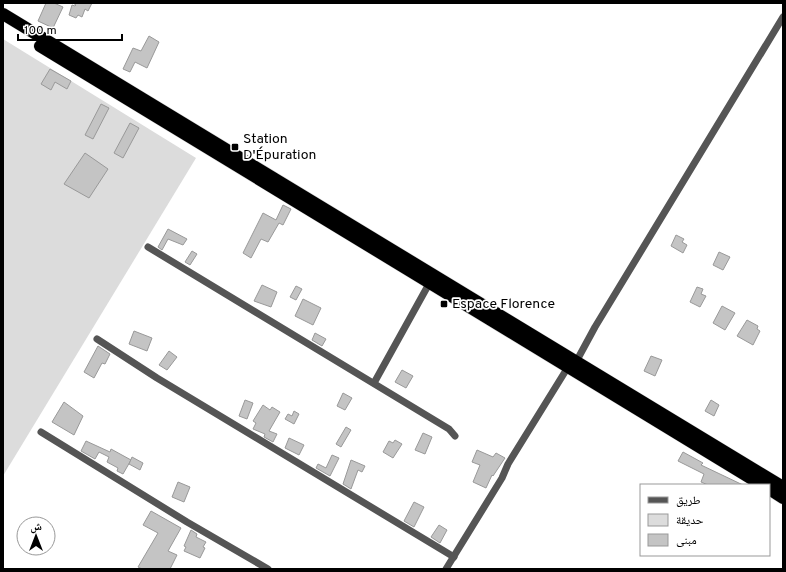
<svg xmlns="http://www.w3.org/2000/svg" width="786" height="572" font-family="Overpass,'Noto Naskh Arabic',sans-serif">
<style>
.green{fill:#dcdcdc}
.building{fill:#c4c4c4;stroke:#999}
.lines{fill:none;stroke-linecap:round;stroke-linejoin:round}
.highway-casing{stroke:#dbdbdb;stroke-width:13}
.street{stroke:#555;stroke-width:7}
.highway{stroke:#000;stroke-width:12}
.poi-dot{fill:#000;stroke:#fff;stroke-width:1.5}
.labels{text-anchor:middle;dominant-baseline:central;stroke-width:3.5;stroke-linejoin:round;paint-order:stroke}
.poi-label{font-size:14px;fill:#000;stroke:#fff;text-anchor:start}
</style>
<rect width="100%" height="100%" fill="#fff"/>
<!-- green -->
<path class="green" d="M3 39 196 158 3 476Z"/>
<!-- building -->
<g class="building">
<path d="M46 3H54L63 7 53 28 38 21Z"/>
<path d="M73 3H92L88 11 85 9 82 17 78 15 76 18 69 15 72 5 75 6 76 5Z"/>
<path d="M149 36 159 42 147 68 135 62 130 72 123 69 133 48 141 51Z"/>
<path d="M50 69 71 81 67 89 55 82 51 90 41 84Z"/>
<path d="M101 104 109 108 93 139 85 135Z"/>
<path d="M130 123 139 128 123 158 114 153Z"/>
<path d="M85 153 108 169 89 198 64 184Z"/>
<path d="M283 205 291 209 283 225 279 223 268 242 261 239 251 258 243 253 263 213 276 220Z"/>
<path d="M168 229 187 239 183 245 168 239 162 250 158 247Z"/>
<path d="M676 235 684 239 682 242 687 245 683 253 671 246Z"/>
<path d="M192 251 197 254 190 265 185 262Z"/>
<path d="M719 252 730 257 723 270 713 265Z"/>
<path d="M262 285 277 292 271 307 254 301Z"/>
<path d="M296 286 302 289 296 300 290 297Z"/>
<path d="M697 287 703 289 701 294 706 296 700 307 690 302Z"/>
<path d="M303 299 321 308 313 325 295 316Z"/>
<path d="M722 306 735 313 725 330 713 323Z"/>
<path d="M747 320 758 326 757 329 760 331 753 345 737 336Z"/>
<path d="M134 331 152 338 147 351 129 344Z"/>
<path d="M315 333 326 339 322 346 312 340Z"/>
<path d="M98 346 110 354 105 364 102 363 94 378 84 372Z"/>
<path d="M169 351 177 357 167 370 159 365Z"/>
<path d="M651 356 662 360 655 376 644 371Z"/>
<path d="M402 370 413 376 406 388 395 382Z"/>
<path d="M343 393 352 398 345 410 337 406Z"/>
<path d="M245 400 253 403 247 419 239 416Z"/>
<path d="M711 400 719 405 714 416 705 411Z"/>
<path d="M64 402 83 416 74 435 52 422Z"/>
<path d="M263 405 270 410 272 407 280 412 269 431 277 434 273 442 264 437 265 434 253 429 256 423 253 421Z"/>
<path d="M294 411 299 414 294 424 285 419 288 414 292 416Z"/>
<path d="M346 427 351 430 341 447 336 444Z"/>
<path d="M423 433 432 437 425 454 415 450Z"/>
<path d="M289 438 304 445 299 455 285 448Z"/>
<path d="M395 440 402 444 393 458 383 452 389 441 393 443Z"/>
<path d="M86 441 110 452 111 449 131 460 123 474 117 471 118 468 107 462 109 457 99 452 95 459 81 451Z"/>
<path d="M477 450 493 457 496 453 505 458 493 476 492 475 486 488 473 482 480 465 472 462Z"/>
<path d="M683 452 703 463 701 465 743 485H708L701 482 704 474 678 461Z"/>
<path d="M332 455 339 458 330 476 316 468 318 464 326 468Z"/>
<path d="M132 457 143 463 140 470 129 464Z"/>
<path d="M351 460 365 466 362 472 358 470 351 489 343 484Z"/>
<path d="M178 482 190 487 184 502 172 497Z"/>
<path d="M414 502 424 507 414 527 404 521Z"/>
<path d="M151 511 181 528 168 551 177 555 170 569H142L138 567 158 533 143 525Z"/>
<path d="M439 525 447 530 440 543 431 537Z"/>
<path d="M191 530 197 534 196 537 206 542 203 547 205 548 200 558 184 551 186 547 184 546Z"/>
</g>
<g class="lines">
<defs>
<g id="highway">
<path d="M3 14 783 487"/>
<path d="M40 46 762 485"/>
<path d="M769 489 783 498"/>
</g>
</defs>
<!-- highway casing -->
<use href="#highway" class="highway-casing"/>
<!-- street -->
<g class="street">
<path d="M148 247 449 429 455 436"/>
<path d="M97 339 157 378 454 557"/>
<path d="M576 362 595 327 783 17"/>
<path d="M374 383 430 282"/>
<path d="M41 432 187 522 268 569"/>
<path d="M446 569 502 478 508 464 568 367"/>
</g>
<!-- highway -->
<use href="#highway" class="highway"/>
</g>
<!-- markers -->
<g class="poi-dot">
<rect x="231" y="143" width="8" height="8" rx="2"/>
<rect x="440" y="300" width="8" height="8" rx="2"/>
</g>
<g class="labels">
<!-- poi labels -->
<g class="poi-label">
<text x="243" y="139">Station<tspan x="243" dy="16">D'Épuration</tspan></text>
<text x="452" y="304">Espace Florence</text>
</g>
</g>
<!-- border -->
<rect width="786" height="572" fill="none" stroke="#000000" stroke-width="8"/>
<!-- legend -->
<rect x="640" y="484" width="130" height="72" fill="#ffffff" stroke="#999999"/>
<rect x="648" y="497" width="20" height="6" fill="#555555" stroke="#999999"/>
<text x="676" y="504" font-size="12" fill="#000000">طريق</text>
<rect x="648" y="514" width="20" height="12" fill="#dcdcdc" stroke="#999999"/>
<text x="676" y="524" font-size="12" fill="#000000">حديقة</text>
<rect x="648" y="534" width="20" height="12" fill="#c4c4c4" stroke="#999999"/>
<text x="676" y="544" font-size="12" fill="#000000">مبنى</text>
<!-- north arrow -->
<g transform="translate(36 536)"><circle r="19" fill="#ffffff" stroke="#999999"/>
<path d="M0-3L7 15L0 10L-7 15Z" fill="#000000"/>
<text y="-6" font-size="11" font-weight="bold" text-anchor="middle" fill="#000000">ش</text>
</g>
<!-- scale -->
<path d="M18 34v6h104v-6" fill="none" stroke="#000000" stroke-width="2"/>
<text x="24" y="34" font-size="12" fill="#000000" stroke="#ffffff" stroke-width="3" paint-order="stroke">100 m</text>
</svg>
